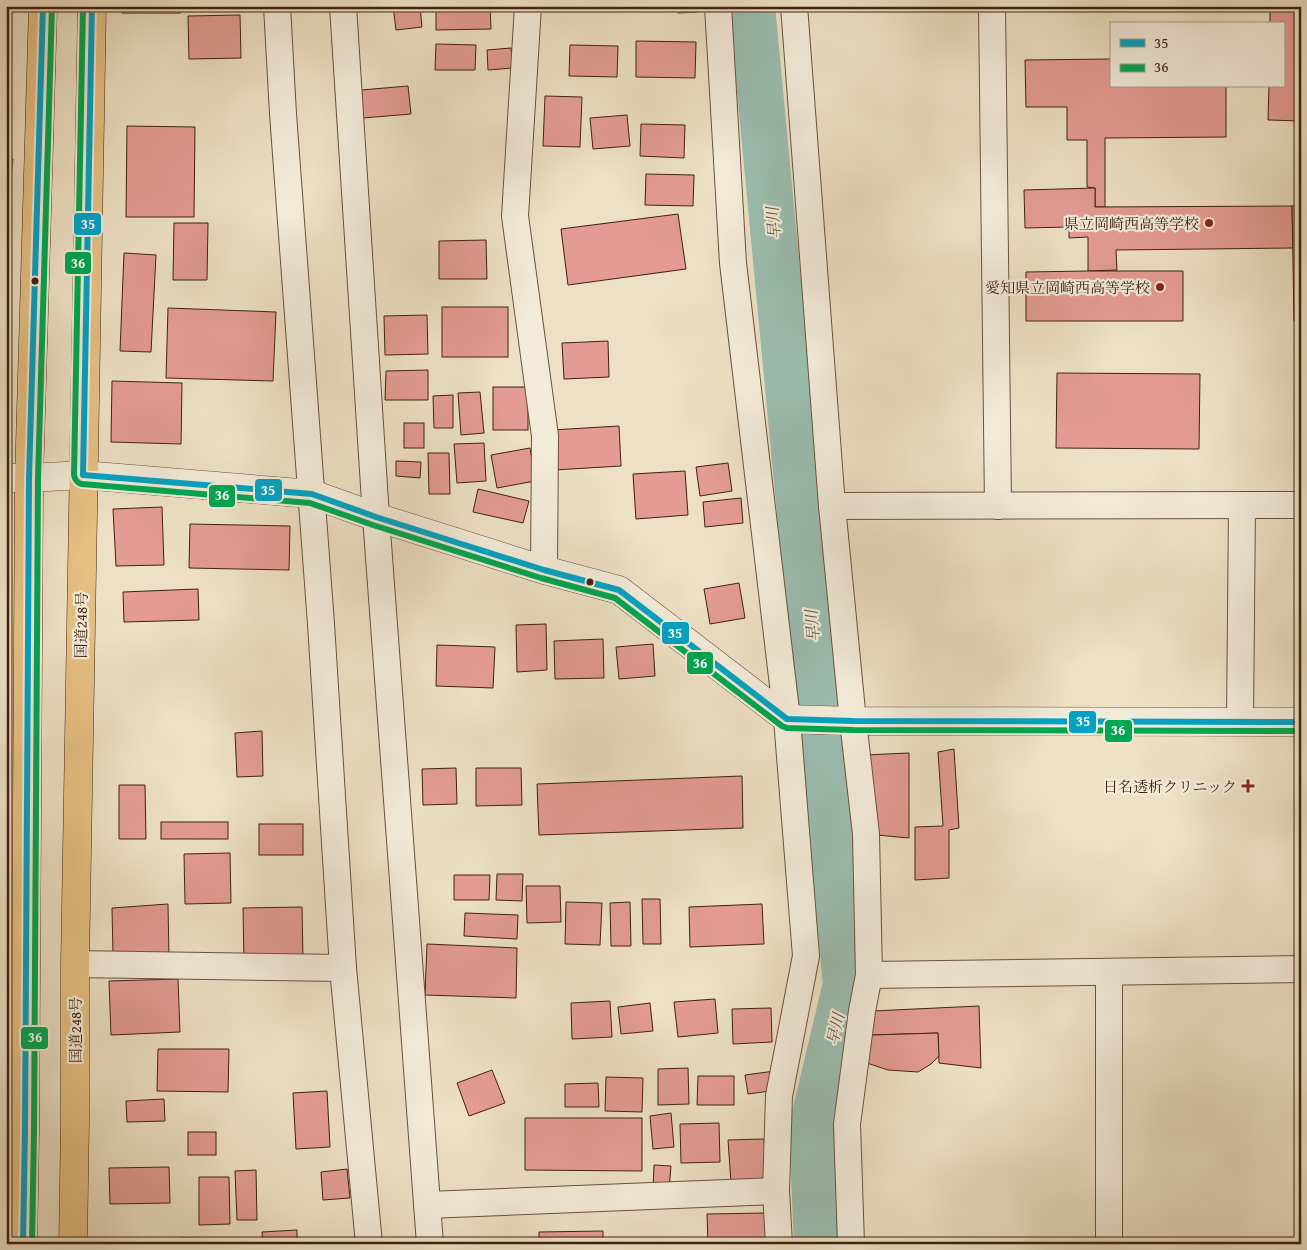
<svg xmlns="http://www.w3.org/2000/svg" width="1307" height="1250" font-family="'Gentium Book Plus','Noto Serif JP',serif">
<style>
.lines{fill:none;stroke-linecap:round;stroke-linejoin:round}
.river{stroke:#9abdb0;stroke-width:46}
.building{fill:#e39b93;stroke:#3f210e}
.minor-casing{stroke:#6a513c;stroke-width:28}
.tertiary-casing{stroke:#6a513c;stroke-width:29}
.trunk-casing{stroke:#3f210e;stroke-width:29}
.minor{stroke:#f3ebd9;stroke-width:26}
.tertiary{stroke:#f3ebd9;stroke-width:28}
.trunk{stroke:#e6c082;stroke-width:28}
.bus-1-casing{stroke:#f3ebd9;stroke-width:10}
.bus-2-casing{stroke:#f3ebd9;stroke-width:10}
.bus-1{stroke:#03a2c4;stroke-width:6}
.bus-2{stroke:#00a651;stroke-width:6}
.poi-dot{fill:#8f2418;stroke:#f3ebd9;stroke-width:2}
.bus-dot{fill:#3f210e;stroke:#f3ebd9;stroke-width:2}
.labels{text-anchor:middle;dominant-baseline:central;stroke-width:4.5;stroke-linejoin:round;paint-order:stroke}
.poi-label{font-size:15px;fill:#3f210e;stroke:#f3ebd9;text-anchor:end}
.street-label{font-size:15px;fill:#3f210e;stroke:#f3ebd9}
.water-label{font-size:16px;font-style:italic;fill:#5a503f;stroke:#f3ebd9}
.line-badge{stroke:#f3ebd9;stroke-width:2}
.badge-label{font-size:14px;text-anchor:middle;font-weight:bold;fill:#fff}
</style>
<rect width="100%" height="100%" fill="#ede0c4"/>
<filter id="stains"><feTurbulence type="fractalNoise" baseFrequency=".004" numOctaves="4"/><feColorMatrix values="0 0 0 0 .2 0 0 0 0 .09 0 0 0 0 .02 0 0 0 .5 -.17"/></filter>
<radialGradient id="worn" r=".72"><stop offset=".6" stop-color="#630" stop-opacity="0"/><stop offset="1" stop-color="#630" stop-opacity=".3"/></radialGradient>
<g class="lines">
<!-- river -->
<path class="river" d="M752 6 823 757 846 984 812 1127 817 1244"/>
</g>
<!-- building -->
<g class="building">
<rect x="122" y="6" width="58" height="7"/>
<path d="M393 6H420L422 27 396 30Z"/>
<path d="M436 6H490L491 29 436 30Z"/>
<path d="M678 6H698V12L678 13Z"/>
<path d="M1270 6H1301V121L1268 120 1269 86H1283V24H1270Z"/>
<path d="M240 15 241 58 189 59 188 16Z"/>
<path d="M636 41 696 42 695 78 636 77Z"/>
<path d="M436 44 476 45 475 70H435Z"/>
<path d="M570 45 618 46 617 77 569 76Z"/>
<path d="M511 48 513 68 488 70 487 50Z"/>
<path d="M1111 59V86H1226V137L1105 138V207H1095V188L1087 187V140H1067V107H1026L1025 60Z"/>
<path d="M408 86 411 114 363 118 361 90Z"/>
<path d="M6 88H7L8 151H6Z"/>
<path d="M545 96 582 97 580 147 543 146Z"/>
<path d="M627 115 630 146 593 149 590 118Z"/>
<path d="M641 124 685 125 684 158 640 156Z"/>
<path d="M127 126 195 127 194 217H126Z"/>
<path d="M6 159H13L9 200H6Z"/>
<path d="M646 174 694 175 693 206 645 205Z"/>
<path d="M1095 188V207L1292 206 1293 248 1116 250 1117 270 1088 271V237L1069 238V227L1025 228 1024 190Z"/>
<path d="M1301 205V321H1294L1292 206Z"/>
<path d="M678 214 686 269 568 285 561 229Z"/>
<path d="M174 223H208L207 280H173Z"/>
<path d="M486 240 487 279H439V241Z"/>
<path d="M124 253 156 255 151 352 120 351Z"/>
<path d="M1088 271H1183V321H1026V272Z"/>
<rect x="442" y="307" width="66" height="50"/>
<path d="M168 308 276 312 273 381 166 378Z"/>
<path d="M427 315 428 354 385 355 384 316Z"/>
<path d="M608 341 609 377 564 379 562 343Z"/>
<path d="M428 370V400H385L386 371Z"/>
<path d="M1057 373 1200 374 1199 449 1056 448Z"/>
<path d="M112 381 182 383 181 444 111 442Z"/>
<rect x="493" y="387" width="35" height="43"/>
<path d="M480 392 484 433 461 435 458 393Z"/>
<path d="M453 395V428H434L433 396Z"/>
<rect x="404" y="423" width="20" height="25"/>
<path d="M619 426 621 466 554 470 552 430Z"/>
<path d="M484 443 486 481 457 483 454 444Z"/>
<path d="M530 448 535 481 497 488 491 455Z"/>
<path d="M428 453H449L450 494H429Z"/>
<path d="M396 461 421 462 420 478 396 476Z"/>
<path d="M728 463 732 491 700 496 696 467Z"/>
<path d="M685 471 688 515 636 519 633 474Z"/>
<path d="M478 489 529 501 523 523 473 512Z"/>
<path d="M741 498 743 523 705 527 703 502Z"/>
<path d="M162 507 164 565 116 566 113 509Z"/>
<path d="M190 524 290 526 289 570 189 568Z"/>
<path d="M739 583 745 618 710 624 704 589Z"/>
<path d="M198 589 199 620 124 622 123 592Z"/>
<path d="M546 624 547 670 517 672 516 625Z"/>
<path d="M603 639 604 678 555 679 554 641Z"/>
<path d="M653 644 655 676 619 679 616 647Z"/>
<path d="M437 645 495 647 493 688 436 686Z"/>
<path d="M262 731 263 776 237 777 235 733Z"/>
<path d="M954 749 959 828 949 830V878L915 880V827L943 826 938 752Z"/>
<path d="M909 753V838L866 834 864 755Z"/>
<path d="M456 768 457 804 423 805 422 769Z"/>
<path d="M476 768H521L522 805 476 806Z"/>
<path d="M742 776 743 828 539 835 537 784Z"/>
<path d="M119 785H145L146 839H119Z"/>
<rect x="161" y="822" width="67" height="17"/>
<rect x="259" y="824" width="44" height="31"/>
<path d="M230 853 231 903 185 904 184 854Z"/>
<path d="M497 874H523L522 901 496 900Z"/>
<path d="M454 875H490L489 900H454Z"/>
<path d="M526 886H560L561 922 527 923Z"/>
<path d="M642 899H660L661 944H643Z"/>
<path d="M566 902 602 903 600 945 565 944Z"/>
<path d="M630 902 631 946H611L610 903Z"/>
<path d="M168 904 169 958 113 956 112 908Z"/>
<path d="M762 904 764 944 690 947 689 907Z"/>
<path d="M302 907 303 961 244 962 243 908Z"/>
<path d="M465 913 518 915 517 939 464 936Z"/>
<path d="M427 944 517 948 516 998 425 995Z"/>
<path d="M178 979 180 1032 111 1035 109 981Z"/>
<path d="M715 999 718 1033 678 1037 674 1002Z"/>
<path d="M610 1001 612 1037 572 1039 571 1003Z"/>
<path d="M650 1003 653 1031 621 1034 618 1007Z"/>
<path d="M979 1006 981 1068 939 1063 938 1033 871 1035 872 1011Z"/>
<path d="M771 1008 772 1042 733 1044 732 1009Z"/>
<path d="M938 1033 939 1056 931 1064 918 1072 888 1070 867 1063 871 1035Z"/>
<path d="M158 1049H229L228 1092 157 1091Z"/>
<path d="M688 1068 689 1104 658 1105V1069Z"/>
<path d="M492 1070 505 1103 469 1116 457 1083Z"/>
<path d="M775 1071 778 1090 748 1094 745 1075Z"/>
<path d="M698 1076H734V1105H697Z"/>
<path d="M606 1077 643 1078 642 1112 605 1111Z"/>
<path d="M598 1083 599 1107H565V1084Z"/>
<path d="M327 1091 330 1147 296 1149 293 1093Z"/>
<path d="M164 1099 165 1121 127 1122 126 1101Z"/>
<path d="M671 1113 674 1147 653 1149 650 1116Z"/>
<path d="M525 1118H642V1171L525 1170Z"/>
<path d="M719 1123 720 1162 681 1163 680 1124Z"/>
<rect x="188" y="1132" width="28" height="23"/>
<path d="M764 1139 767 1181 731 1183 728 1140Z"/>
<path d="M654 1165 671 1166 669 1190 653 1189Z"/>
<path d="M169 1167 170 1203 110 1204 109 1168Z"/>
<path d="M347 1169 350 1198 323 1200 321 1172Z"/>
<path d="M256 1170 257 1220H237L235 1171Z"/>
<path d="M199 1177H229L230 1224 199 1225Z"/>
<path d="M765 1213 766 1244H708L707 1214Z"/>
<path d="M297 1230V1244H263L262 1232Z"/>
<path d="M603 1231V1244H539V1232Z"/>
<path d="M180 1238 226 1239V1244H180Z"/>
<path d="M527 1240 528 1244H509V1243Z"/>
</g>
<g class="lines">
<defs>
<g id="minor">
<path d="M277 6 283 114 321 624 343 968 369 1244"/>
<path d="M343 6 376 517 430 1244"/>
<path d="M528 6 515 216 545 436 544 570"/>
<path d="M718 6 733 263 787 719 806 956 779 1096 776 1191 779 1244"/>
<path d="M794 6 832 506 853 721 866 834 869 975 862 1011 847 1124 851 1244"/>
<path d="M992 6 998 506"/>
<path d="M832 506 1301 505"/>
<path d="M1240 721 1242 505"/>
<path d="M75 964 343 968"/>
<path d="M869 975 1301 969"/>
<path d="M6 1129 25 1130"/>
<path d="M427 1205 776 1191"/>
<path d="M1109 1244V972"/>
</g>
<path id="tertiary" d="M6 478H29L83 475 312 494 376 517 544 570 619 590 787 719 853 721 1301 722"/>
<g id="trunk">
<path d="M23 1244 25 1130 29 478 43 6"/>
<path d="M73 1244 75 1121V964L92 6"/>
</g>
</defs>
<!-- minor casing -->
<use href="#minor" class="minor-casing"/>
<!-- tertiary casing -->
<use href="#tertiary" class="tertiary-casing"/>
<!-- trunk casing -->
<use href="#trunk" class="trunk-casing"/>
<!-- minor -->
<use href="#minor" class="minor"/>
<!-- tertiary -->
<use href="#tertiary" class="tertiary"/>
<!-- trunk -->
<use href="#trunk" class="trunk"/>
<defs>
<g id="bus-1">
<path d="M92 6 83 475 312 494 376 517 544 570 619 590 787 719 853 721 1301 722"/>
<path d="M23 1244 25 1130 29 478 43 6"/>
</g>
<g id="bus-2">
<path d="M83 6 74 475C75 480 77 483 82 484L310 503 373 525 541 578 615 598 782 726 787 728 853 730 1301 731"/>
<path d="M32 1244 34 1130 38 478 52 6"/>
</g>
</defs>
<!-- bus-1 casing -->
<use href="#bus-1" class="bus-1-casing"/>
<!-- bus-2 casing -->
<use href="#bus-2" class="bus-2-casing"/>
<!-- bus-1 -->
<use href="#bus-1" class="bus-1"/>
<!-- bus-2 -->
<use href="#bus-2" class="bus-2"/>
</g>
<!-- markers -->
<g class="poi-dot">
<circle cx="1209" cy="223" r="5"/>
<circle cx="1160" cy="287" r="5"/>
<path d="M1245.5 778.5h5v5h5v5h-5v5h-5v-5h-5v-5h5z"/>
</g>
<g class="bus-dot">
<circle cx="35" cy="281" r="4.5"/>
<circle cx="590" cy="582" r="4.5"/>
</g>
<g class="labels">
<!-- poi labels -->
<g class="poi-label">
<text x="1199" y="223">県立岡崎西高等学校</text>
<text x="1150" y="287">愛知県立岡崎西高等学校</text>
<text x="1237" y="786">日名透析クリニック</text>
</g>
<!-- street labels -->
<g class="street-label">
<text transform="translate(81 625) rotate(-89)">国道248号</text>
<text transform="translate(75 1030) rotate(-90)">国道248号</text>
</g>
<!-- water labels -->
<g class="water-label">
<text transform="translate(773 223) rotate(-95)">早川</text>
<text transform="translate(812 626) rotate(-95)">早川</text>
<text transform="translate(835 1029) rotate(-77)">早川</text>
</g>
</g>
<g class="line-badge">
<rect x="73" y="212" width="29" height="24" rx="5" fill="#03a2c4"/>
<rect x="64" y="251" width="28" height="24" rx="5" fill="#00a651"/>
<rect x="254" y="478" width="29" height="24" rx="5" fill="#03a2c4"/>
<rect x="208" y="484" width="28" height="24" rx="5" fill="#00a651"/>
<rect x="661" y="621" width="29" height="24" rx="5" fill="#03a2c4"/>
<rect x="686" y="651" width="28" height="24" rx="5" fill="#00a651"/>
<rect x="1068" y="710" width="29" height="24" rx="5" fill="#03a2c4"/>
<rect x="1104" y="719" width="29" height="24" rx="5" fill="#00a651"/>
<rect x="20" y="1026" width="29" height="24" rx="5" fill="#00a651"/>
</g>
<g class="badge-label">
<text x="88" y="229">35</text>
<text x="78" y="268">36</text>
<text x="268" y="495">35</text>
<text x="222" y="500">36</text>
<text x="675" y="638">35</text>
<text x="700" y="668">36</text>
<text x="1083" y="726">35</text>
<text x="1118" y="735">36</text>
<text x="35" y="1042">36</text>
</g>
<!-- margin -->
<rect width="1307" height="1250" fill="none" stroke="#ede0c4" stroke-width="25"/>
<rect x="8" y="8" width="1292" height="1235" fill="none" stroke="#3f210e" stroke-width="2.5"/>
<rect x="12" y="12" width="1282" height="1225" fill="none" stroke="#3f210e"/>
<!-- legend -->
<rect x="1110" y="22" width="175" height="65" fill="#f3ebd9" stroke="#ab9a88"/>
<rect x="1120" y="39" width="25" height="8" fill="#03a2c4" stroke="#ab9a88"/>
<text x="1154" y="48" font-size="15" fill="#3f210e">35</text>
<rect x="1120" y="64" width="25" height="8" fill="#00a651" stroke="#ab9a88"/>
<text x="1154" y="72" font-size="15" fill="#3f210e">36</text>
<rect width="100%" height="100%" filter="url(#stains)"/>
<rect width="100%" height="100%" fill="url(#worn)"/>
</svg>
